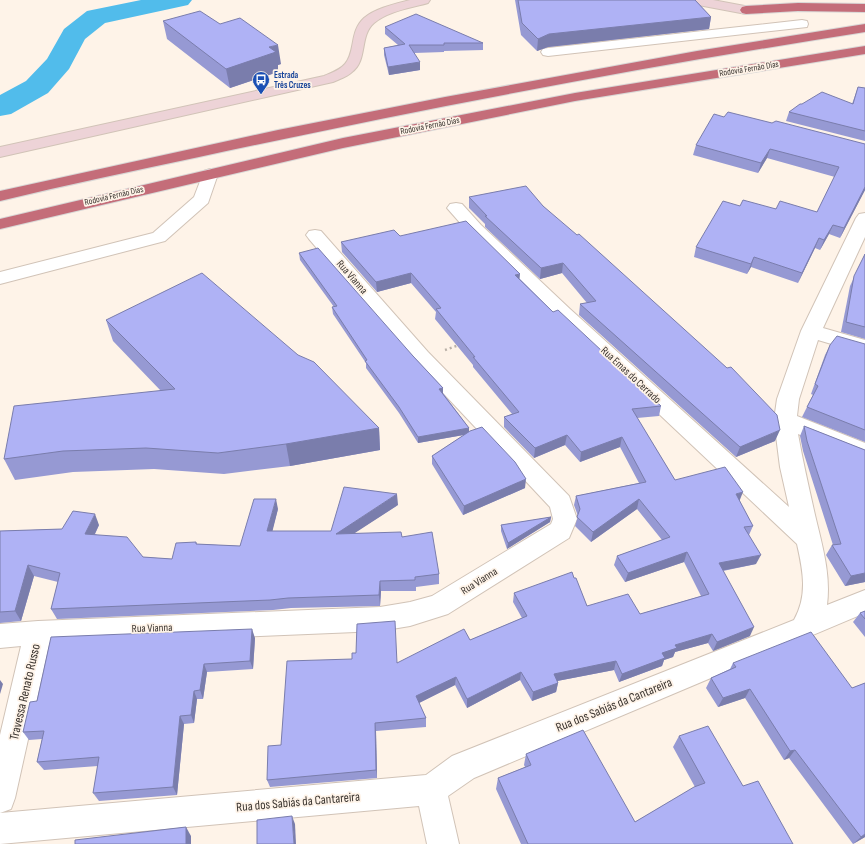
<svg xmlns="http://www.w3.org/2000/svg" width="865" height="844" font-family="'Sofia Sans Condensed',sans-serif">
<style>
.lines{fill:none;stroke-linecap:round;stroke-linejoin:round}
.river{fill:#51bceb;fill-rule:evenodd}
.street-casing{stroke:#d1c3b7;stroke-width:2}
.secondary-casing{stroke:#d1c3b7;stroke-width:2}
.highway-casing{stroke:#d8d7d6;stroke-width:2}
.path{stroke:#b9b0a7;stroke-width:2.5;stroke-dasharray:2 3;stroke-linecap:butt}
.street{fill:#fff;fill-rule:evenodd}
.secondary{fill:#edd3d7;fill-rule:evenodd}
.highway{fill:#c46d79;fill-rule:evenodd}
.wall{fill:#9699d3}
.shaded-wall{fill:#7a7dac}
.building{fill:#afb2f5;stroke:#7a7dac}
.labels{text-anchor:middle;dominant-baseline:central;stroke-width:3.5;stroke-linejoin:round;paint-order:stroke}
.far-street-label{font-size:9px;fill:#3b3530;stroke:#fef3e8}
.far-transit-label{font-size:9px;font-weight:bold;fill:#164399;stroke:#fef3e8;text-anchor:start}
.street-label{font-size:11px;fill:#3b3530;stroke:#fef3e8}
.near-street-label{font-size:13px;fill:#3b3530;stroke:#fef3e8}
</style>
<rect width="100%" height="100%" fill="#fef3e8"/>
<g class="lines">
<!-- river -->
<path class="river" d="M141 0H192L188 5 105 23 85 39 69 69 48 93 11 114 0 116V95L26 81 47 59 64 29 87 11Z"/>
<defs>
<g id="street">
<path d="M802 20 807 21 808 24 807 27 548 56 543 55 541 52 543 49 548 48Z"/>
<path d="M210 169 216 171 218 174 208 203 165 241 0 284V272L153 233 194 197 204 171Z"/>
<path d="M456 203 462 204 481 225 570 309 789 507 780 467 774 420 777 399 801 331 856 218 859 214 865 213V237L823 328 865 340V354L818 340 799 399 797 416 865 443V461L798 434C803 462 809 488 815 515 822 545 831 574 827 605L865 590V613L474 778 448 796 459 844H427L419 806 0 844V735L21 646 0 648V624L38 621 380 607 410 602 432 596 551 524 553 519 550 507 414 362 309 239 306 235 309 231 315 230 321 231 428 352 569 496 577 519 569 538 448 614 410 626 380 631 49 645 15 798 11 809 0 813 426 775 452 756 794 620C808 595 803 571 797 544L556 317 469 233 447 208 450 204Z"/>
</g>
<g id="secondary">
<path d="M410 0H430L428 3C411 8 388 11 374 23 359 36 368 60 352 72 347 77 339 79 333 82L0 157V147L324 76C331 73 340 70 345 64 356 51 349 32 364 18 376 8 395 4 410 0Z"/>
<path d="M687 0H713L750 7 752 10 750 13 746 14 693 4 689 3Z"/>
</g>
<g id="highway">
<path d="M798 3 865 4V12L798 11 746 14 742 13 740 10 742 7 746 6Z"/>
<path d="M865 24V32C642 67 420 109 199 157 133 171 66 185 0 201V191L278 130 445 97 697 51Z"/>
<path d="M865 46V54L575 101 343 148 0 229V219L343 138 575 93Z"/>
</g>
</defs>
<!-- street casing -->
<use href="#street" class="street-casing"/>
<!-- secondary casing -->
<use href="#secondary" class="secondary-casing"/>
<!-- highway casing -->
<use href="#highway" class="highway-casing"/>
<!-- path -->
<path class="path" d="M445 350 459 345"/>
<!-- street -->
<use href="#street" class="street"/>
<!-- secondary -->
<use href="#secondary" class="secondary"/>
<!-- highway -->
<use href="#highway" class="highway"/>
</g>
<!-- wall -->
<g class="wall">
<path d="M515 0H695L711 17 709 29 548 47 537 51 521 35Z"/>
<path d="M163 21 281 64 278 65V72L230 88 167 39Z"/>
<path d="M385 27 483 43V50L444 51V52L414 53 420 70 389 75 384 55V48L398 45 385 34Z"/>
<path d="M858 87 865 88V141L786 121 789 112 802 104H852Z"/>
<path d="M724 117 772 123 865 144V190L840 238 829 234 820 250 815 248 798 283 751 267 747 274 694 257 696 247 740 206 817 212 835 177 767 158 758 173 693 155 696 145Z"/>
<path d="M469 197 543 206 775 441 736 457 579 315 580 304 587 303 562 273 540 279 485 227V224L469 208Z"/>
<path d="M400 236 520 279 553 312 661 406 659 416 637 418 675 480 739 500 753 526 749 535 756 564 723 571 750 636 713 651 708 643 675 652 673 657 664 660 662 666 619 682 614 670 557 681 558 683 556 692 532 701 520 680 467 708 455 685 419 703 426 718V727L376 731 377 778 270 787 267 780 281 745 397 663 470 640 522 618 513 602 514 593 574 578 587 606 640 614 701 596 684 562 625 582 614 565 617 556 662 540 637 509 591 542 575 526 578 516 574 505 576 496 639 483 620 447 580 462 565 445 534 458 504 427V417L512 414 473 367V365L435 319 436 312 411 283 377 292 342 252 341 242Z"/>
<path d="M299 253 413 356 443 388V393L469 428V432L525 488 463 515 432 464V456L464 435 418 443 399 413 366 368V363L333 314 332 307H334L300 260Z"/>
<path d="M865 254V339L841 332 850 286Z"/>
<path d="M106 320 379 428 380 450 290 466 224 474 154 469 73 472 15 480 4 459 161 391 113 341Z"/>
<path d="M865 344V442L802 417 813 395 811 394 825 355 830 345Z"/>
<path d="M804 426 865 450V582L845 586 826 555 832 545H833L803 451 800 436Z"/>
<path d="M398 505 354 533 402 537 439 574V584L416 587V591H381L380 606 291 608 273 610 57 619 51 609 58 582 34 576 21 621 0 623V531L62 529 99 525 95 534 143 557 172 559 196 542 197 544 240 546 278 509 272 531H331Z"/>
<path d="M551 517 550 522 507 549 501 531V525Z"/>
<path d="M865 611V637L853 622 860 613Z"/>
<path d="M255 638 253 669 207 672 203 699H197L194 723 184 724 177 795 99 801 93 793 98 766 44 770 37 762 42 739 29 740 23 732 37 701Z"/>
<path d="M733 663 852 688 865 683V837L853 844 789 758 784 760 745 698 718 707 706 688 711 678 730 669Z"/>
<path d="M679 736 743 786 793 844H521L496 789 498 778 525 767 524 765 526 754 635 822 695 787 673 747Z"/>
</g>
<!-- shaded-wall -->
<g class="shaded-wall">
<path d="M711 17 709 29 548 47 537 51 538 39 549 34Z"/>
<path d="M278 45 281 64 278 65V72L230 88 226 69 269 47Z"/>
<path d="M420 62V70L389 75 388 67Z"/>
<path d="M770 149 767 158 758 173 761 163Z"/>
<path d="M865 187V190L840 238 844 228Z"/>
<path d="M833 225 829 234 820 250 824 240Z"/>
<path d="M819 238 815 248 798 283 802 273Z"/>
<path d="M754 257 751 267 747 274 751 264Z"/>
<path d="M563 263 562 273 540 279 541 268Z"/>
<path d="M411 273V283L377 292 376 282Z"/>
<path d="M520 274 519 284 515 275Z"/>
<path d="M443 388V395L439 389Z"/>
<path d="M379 428 380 450 290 466 286 444Z"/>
<path d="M469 428V434L418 443V437Z"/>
<path d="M780 430 775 441 736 457 740 447Z"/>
<path d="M567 435 565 445 534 458 535 448Z"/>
<path d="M622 437 620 447 580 462 581 452Z"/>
<path d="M526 479 525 488 463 515 464 506Z"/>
<path d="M743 492 739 502 736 494Z"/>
<path d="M397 494 398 505 338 544 336 534Z"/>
<path d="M276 499 278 509 270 541 267 531Z"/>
<path d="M639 499 637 509 591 542 593 532Z"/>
<path d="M95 514 99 525 90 544 85 534Z"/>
<path d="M551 517 550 522 507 549 508 543Z"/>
<path d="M687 552 684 562 625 582 628 573Z"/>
<path d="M761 555 756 564 715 572 719 563Z"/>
<path d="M28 565 34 576 21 621 15 611Z"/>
<path d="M865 573V582L845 586 851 576Z"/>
<path d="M380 581 381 591 380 606 379 595Z"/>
<path d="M754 627 750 636 713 651 717 642Z"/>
<path d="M252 629 255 638 253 669 250 661Z"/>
<path d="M712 634 708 643 675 652 673 657 664 660 662 666 619 682 622 674 662 653 675 645Z"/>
<path d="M616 661 614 670 552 682 554 674Z"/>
<path d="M204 664 207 672 203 699 200 690Z"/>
<path d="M521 672 520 680 467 708V699Z"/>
<path d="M456 677 455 685 417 704 416 696Z"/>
<path d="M0 680 3 684 0 694Z"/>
<path d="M558 683 556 692 532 701 533 692Z"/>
<path d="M750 689 745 698 718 707 723 698Z"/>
<path d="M194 691 197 699 194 723 191 715Z"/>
<path d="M180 716 184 724 177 795 173 787Z"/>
<path d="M375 723 376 731 377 778 376 770Z"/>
<path d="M795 750 789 758 784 760 790 751Z"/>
<path d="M292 816 295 824 296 844H294Z"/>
<path d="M186 827 191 836V844H186Z"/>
<path d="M865 834V837L853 844 861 837Z"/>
</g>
<!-- building -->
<g class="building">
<path d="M518 0H695L711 17 549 34 538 39 522 23Z"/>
<path d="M200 11 220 24 240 18 278 45 269 47 276 52 226 69 163 21Z"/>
<path d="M416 14 483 43H444V45H409L420 62 388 67 384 48 405 44 385 27Z"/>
<path d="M858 87 865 88V131L789 112 800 104H802L822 92 853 104Z"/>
<path d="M728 112 772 123 776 121 865 144V187L844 228 833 225 824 240 819 238 802 273 754 257 751 264 696 247 723 201 740 206 743 200 776 209 780 201 817 212 839 167 770 149 761 163 696 145 714 114 724 117Z"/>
<path d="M526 186 543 206 577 235 579 234 727 368 731 367 777 415 780 430 740 447 580 304 596 301 563 263 541 268 485 216H487L469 197Z"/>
<path d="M466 221 520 274 515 275 553 312 558 310 661 406 632 409 675 480 725 467 743 492 736 494 753 526 744 527 761 555 719 563 754 627 717 642 712 634 675 645 677 648 662 653 665 658 622 674 616 661 554 674 558 683 533 692 521 672 467 699 456 677 416 696 426 718 375 723 376 770 267 780 268 746 281 745 287 661 352 659V653H356L357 624 395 621 397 663 464 629 470 640 527 616 514 593 572 572 574 578H576L587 606 628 594 640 614 709 594 687 552 628 573 617 556 670 537 639 499 593 532 577 517 580 509 576 496 646 482 622 437 581 452 567 435 535 448 504 417 519 412 473 357H475L436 309 441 308 411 273 376 282 341 242 394 230 400 236Z"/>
<path d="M318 248 413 356 443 388 439 389 469 428 418 437 399 407 365 361 367 360 332 307 337 306 299 253Z"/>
<path d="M865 254V327L846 322 854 276Z"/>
<path d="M202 273 298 355 314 362 379 428 286 444 218 453 146 448 63 451 4 459 14 406 175 389 106 320Z"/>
<path d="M837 336 865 344V430L807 407 818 386 815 384 830 345Z"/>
<path d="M804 426 865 450V573L851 576 832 545 841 544 807 441Z"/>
<path d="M482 427 515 462 526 479 464 506 432 456 470 431Z"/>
<path d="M344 487 397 494 336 534 401 532 402 537 432 532 439 574 415 577V580L380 581 379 595 288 598 270 600 51 609 60 573 28 565 15 611 0 612V531L62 529 73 511 95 514 85 534 127 537 143 557 172 559 176 543 196 542V544L240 546 254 499H276L267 531H331Z"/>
<path d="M551 517 508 543 501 525Z"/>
<path d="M865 611V619L860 613Z"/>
<path d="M252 629 250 661 204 664 200 690 194 691 191 715 180 716 173 787 93 793 99 757 37 762 44 731 23 732 30 702 37 701 51 637Z"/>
<path d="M811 632 852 688 865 683V834L861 837 795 750 790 751 750 689 723 698 711 678 736 667 733 663Z"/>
<path d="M708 726 743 786 758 781 793 844H528L498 778 531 765 526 754 583 730 635 822 694 787 705 783 679 736Z"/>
<path d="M292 816 294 844H257V820Z"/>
<path d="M186 827V844H75V840Z"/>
</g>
<!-- icons -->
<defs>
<symbol id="bus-pin" viewBox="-11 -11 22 30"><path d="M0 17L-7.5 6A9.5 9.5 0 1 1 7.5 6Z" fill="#1a4fb4" stroke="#fef3e8"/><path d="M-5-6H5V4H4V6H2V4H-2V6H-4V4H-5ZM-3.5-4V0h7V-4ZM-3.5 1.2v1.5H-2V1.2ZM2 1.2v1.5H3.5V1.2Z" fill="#fff"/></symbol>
</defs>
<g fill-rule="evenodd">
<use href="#bus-pin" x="251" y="70" width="20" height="27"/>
</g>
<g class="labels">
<!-- far-street labels -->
<g class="far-street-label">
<text transform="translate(749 69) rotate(-9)">Rodovia Fernão Dias</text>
<text transform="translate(430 126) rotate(-11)">Rodovia Fernão Dias</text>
<text transform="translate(114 196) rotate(-13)">Rodovia Fernão Dias</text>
</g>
<!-- far-transit labels -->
<g class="far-transit-label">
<text x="274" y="75">Estrada<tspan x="274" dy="10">Três Cruzes</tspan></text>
</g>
<!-- street labels -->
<g class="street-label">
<text transform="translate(352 277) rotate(49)">Rua Vianna</text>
<text transform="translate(631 375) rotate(43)">Rua Emas do Cerrado</text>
<text transform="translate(479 581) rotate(-32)">Rua Vianna</text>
<text transform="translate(152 628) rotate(-2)">Rua Vianna</text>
</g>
<!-- near-street labels -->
<g class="near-street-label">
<text transform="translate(25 692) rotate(-77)">Travessa Renato Russo</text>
<text transform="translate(614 705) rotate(-22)">Rua dos Sabiás da Cantareira</text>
<text transform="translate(298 802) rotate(-5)">Rua dos Sabiás da Cantareira</text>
</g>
</g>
</svg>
